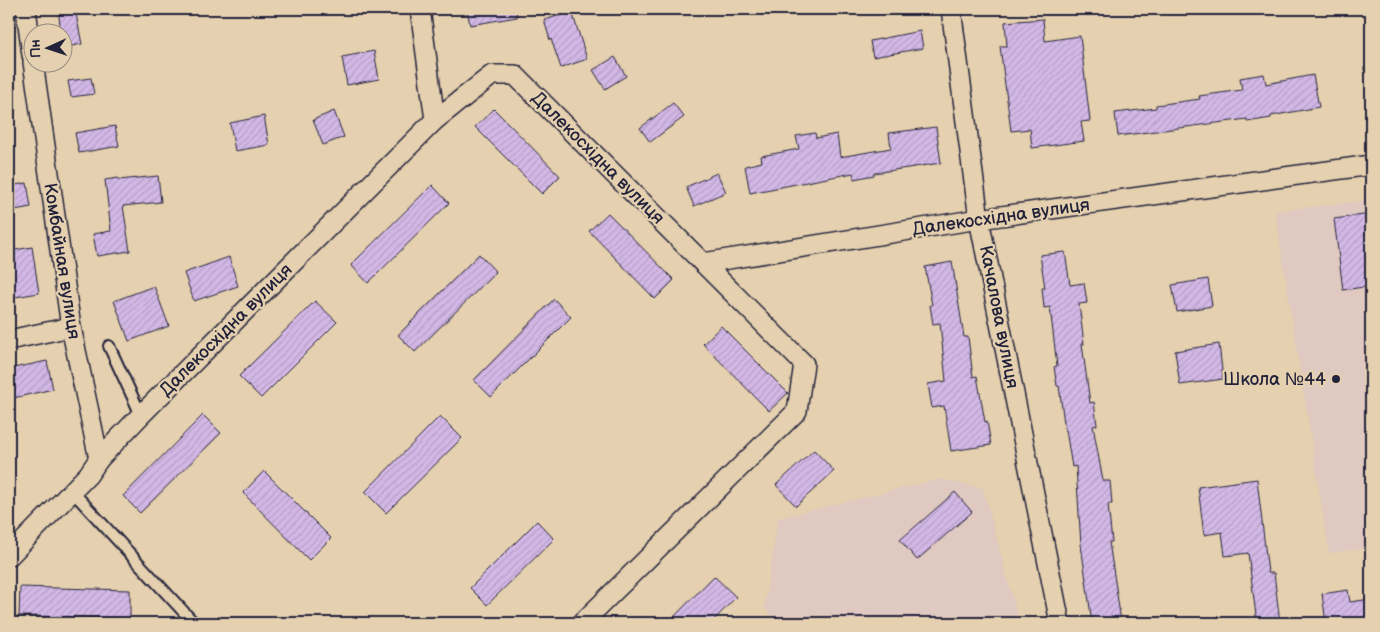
<svg xmlns="http://www.w3.org/2000/svg" width="1380" height="632" font-family="'Balsamiq Sans',sans-serif">
<style>
.built{fill:#e0c9c0}
.building{fill:url(#building-hatch);stroke:#22223b}
.lines{fill:none;stroke-linecap:round;stroke-linejoin:round}
.service-casing{stroke:#22223b;stroke-width:14}
.minor-casing{stroke:#22223b;stroke-width:22}
.service{stroke:#e5d0af;stroke-width:10}
.minor{stroke:#e5d0af;stroke-width:19}
.poi-dot{fill:#22223b;stroke:#e5d0af;stroke-width:2}
.labels{text-anchor:middle;dominant-baseline:central;stroke-width:4.5;stroke-linejoin:round;paint-order:stroke}
.street-label{font-size:18px;fill:#22223b;stroke:#e5d0af}
.poi-label{font-size:18px;fill:#22223b;stroke:#e5d0af;text-anchor:end}
</style>
<defs>
<pattern id="building-hatch" width="6" height="6" patternUnits="userSpaceOnUse" patternTransform="scale(1.25)"><rect width="6" height="6" fill="#d3b8e6"/><path d="M-1 1l2-2M0 6l6-6M5 7l2-2" fill="none" stroke="#b59ec6"/></pattern>
</defs>
<rect width="100%" height="100%" fill="#e5d0af"/>
<filter id="ink" filterUnits="userSpaceOnUse"><feTurbulence type="fractalNoise" baseFrequency=".02" numOctaves="2"/><feDisplacementMap in="SourceGraphic" scale="10" xChannelSelector="R" yChannelSelector="G"/><feConvolveMatrix kernelMatrix="1 2 1 2 8 2 1 2 1" color-interpolation-filters="sRGB"/></filter>
<g filter="url(#ink)">
<!-- built -->
<g class="built">
<path d="M1371 200V548L1329 553 1275 211Z"/>
<path d="M940 479 983 488 1017 614 1018 623H778L764 608 778 518Z"/>
</g>
<!-- building -->
<g class="building">
<path d="M58 9H75L82 44 62 48V32H61Z"/>
<path d="M467 9H516L517 17 470 25Z"/>
<path d="M572 12 587 59 561 68 551 39 550 40 544 20Z"/>
<path d="M1043 19 1045 41 1080 36 1090 121 1081 122 1084 141 1032 148 1030 129 1011 131 1000 46H1007L1005 22Z"/>
<path d="M920 31 923 48 873 57 870 41Z"/>
<path d="M374 51 379 79 347 85 342 57Z"/>
<path d="M615 57 626 76 605 89 593 70Z"/>
<path d="M1264 74 1266 84 1313 75 1319 107 1271 116V118L1247 122V119L1118 136 1115 113 1156 108V105L1200 99 1199 96 1242 90 1240 78Z"/>
<path d="M91 78 94 94 71 97 68 81Z"/>
<path d="M673 103 684 117 650 142 640 128Z"/>
<path d="M494 109 560 176 542 194 475 127Z"/>
<path d="M334 111 344 137 323 145 313 120Z"/>
<path d="M264 116 269 145 235 151 230 123Z"/>
<path d="M115 126 119 146 79 153 75 133Z"/>
<path d="M936 127 941 163 874 173V175L854 179 853 173 750 193 745 166 762 162 761 156 799 149 796 136 815 133 816 138 837 134 840 157 891 148 889 133Z"/>
<path d="M717 173 726 192 694 206 686 187Z"/>
<path d="M158 176 161 202 123 206 130 251 97 256 93 234 111 231 105 180 118 178 119 180Z"/>
<path d="M27 183 31 207 9 211V186Z"/>
<path d="M432 185 449 203 368 283 351 265Z"/>
<path d="M608 213 674 280 655 299 589 231Z"/>
<path d="M1371 214V286L1343 290 1334 219Z"/>
<path d="M32 247 39 293 9 298V251Z"/>
<path d="M1065 252 1070 285 1084 283 1087 303 1079 304 1084 344H1082L1090 403 1094 402 1097 425 1093 426 1103 481H1110L1112 504H1108L1112 542H1109L1121 621 1108 623H1092L1081 545 1076 466 1072 467 1066 430H1065L1059 386H1057L1054 367 1057 366 1050 307 1044 308 1042 288H1045L1040 255Z"/>
<path d="M479 254 496 272 415 352 398 335Z"/>
<path d="M229 257 238 286 194 301 184 273Z"/>
<path d="M952 262 964 337H968L973 377 977 376 985 422 987 421 991 445 951 451 944 406 932 408 928 384 946 381 940 323 933 324 930 305H932L925 267Z"/>
<path d="M1208 279 1212 306 1177 312 1172 285Z"/>
<path d="M154 286 169 326 129 341 114 301Z"/>
<path d="M554 299 571 317 491 397 474 380Z"/>
<path d="M315 301 337 322 261 398 239 376Z"/>
<path d="M721 326 788 393 769 411 703 344Z"/>
<path d="M1219 344 1223 379 1180 385 1175 351Z"/>
<path d="M47 361 53 389 9 399V369Z"/>
<path d="M203 415 221 433 140 513 123 496Z"/>
<path d="M440 416 462 438 386 513 365 492Z"/>
<path d="M814 450 834 471 796 506 776 485Z"/>
<path d="M264 471 331 538 309 560 243 493Z"/>
<path d="M1257 479 1268 573H1274L1280 623H1257L1248 553 1225 556 1222 532 1204 535 1198 487Z"/>
<path d="M955 492 972 512 917 560 900 540Z"/>
<path d="M537 521 554 539 487 605 470 588Z"/>
<path d="M714 576 736 597 711 623H668Z"/>
<path d="M20 587 130 590V618L19 616Z"/>
<path d="M1348 590 1350 602 1371 599V623H1326L1322 594Z"/>
</g>
<g class="lines">
<defs>
<g id="service">
<path d="M109 346 141 415"/>
<path d="M72 491 194 623"/>
</g>
<g id="minor">
<path d="M26 9 32 55"/>
<path d="M420 9 435 120"/>
<path d="M951 9 979 219 1060 623"/>
<path d="M33 62 71 327 99 459"/>
<path d="M703 263 979 219 1371 165"/>
<path d="M9 340 71 327"/>
<path d="M9 556 88 475 99 459 141 415 435 120 492 75H515L804 364 797 411 582 623"/>
</g>
</defs>
<!-- service casing -->
<use href="#service" class="service-casing"/>
<!-- minor casing -->
<use href="#minor" class="minor-casing"/>
<!-- service -->
<use href="#service" class="service"/>
<!-- minor -->
<use href="#minor" class="minor"/>
</g>
</g>
<!-- markers -->
<circle class="poi-dot" cx="1336" cy="379" r="5"/>
<g class="labels">
<!-- street labels -->
<g class="street-label">
<text transform="translate(598 158) rotate(45)">Далекосхідна вулиця</text>
<text transform="translate(1001 217) rotate(-8)">Далекосхідна вулиця</text>
<text transform="translate(62 261) rotate(81)">Комбайная вулиця</text>
<text transform="translate(999 317) rotate(79)">Качалова вулиця</text>
<text transform="translate(226 330) rotate(-45)">Далекосхідна вулиця</text>
</g>
<!-- poi labels -->
<g class="poi-label">
<text x="1326" y="379">Школа №44</text>
</g>
</g>
<!-- margin -->
<rect width="1380" height="632" fill="none" stroke="#e5d0af" stroke-width="30"/>
<rect x="15" y="15" width="1350" height="602" fill="none" stroke="#22223b" stroke-width="2" filter="url(#ink)"/>
<!-- north arrow -->
<g transform="translate(48 48) rotate(267)"><circle r="24" fill="#e5d0af" stroke="#978a81"/>
<path d="M0-4L9 19L0 12L-9 19Z" fill="#22223b"/>
<text y="-8" font-size="14" font-weight="bold" text-anchor="middle" fill="#22223b">Пн</text>
</g>
</svg>
